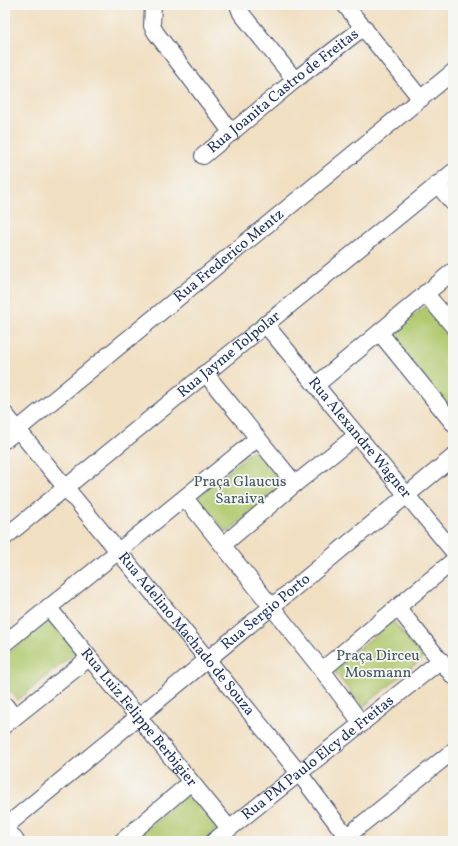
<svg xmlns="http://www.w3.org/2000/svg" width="458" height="846" font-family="Vollkorn,serif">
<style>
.green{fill:#b1c96e;stroke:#667c66}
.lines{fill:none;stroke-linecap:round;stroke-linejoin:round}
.minor-casing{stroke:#3b496d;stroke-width:18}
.minor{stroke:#fff;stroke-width:16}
.labels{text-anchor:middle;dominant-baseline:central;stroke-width:3.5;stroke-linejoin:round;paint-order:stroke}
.street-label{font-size:15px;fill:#1b2f5e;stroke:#f6f6f2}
.park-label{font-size:15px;fill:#405662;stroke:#f6f6f2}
</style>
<rect width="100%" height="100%" fill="#f6f6f2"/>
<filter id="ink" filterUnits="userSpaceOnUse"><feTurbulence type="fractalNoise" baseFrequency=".025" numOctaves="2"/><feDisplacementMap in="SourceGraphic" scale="8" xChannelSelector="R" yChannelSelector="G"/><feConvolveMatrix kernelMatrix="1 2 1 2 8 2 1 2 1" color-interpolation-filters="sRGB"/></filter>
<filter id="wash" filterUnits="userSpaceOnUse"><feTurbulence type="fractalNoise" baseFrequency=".012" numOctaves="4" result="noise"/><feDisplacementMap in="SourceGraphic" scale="16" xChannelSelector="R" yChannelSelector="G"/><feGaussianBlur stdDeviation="0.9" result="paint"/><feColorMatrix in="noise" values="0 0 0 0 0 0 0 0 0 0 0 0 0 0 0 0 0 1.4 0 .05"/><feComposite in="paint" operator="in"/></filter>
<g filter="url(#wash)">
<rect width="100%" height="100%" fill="#f1dfc1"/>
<!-- green -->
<g class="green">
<path d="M426 306 453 339V413L390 335Z"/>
<path d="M253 450 283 484 227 533 197 498Z"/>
<path d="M49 619 76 652 18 700 5 685V656Z"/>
<path d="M393 621 423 658 363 707 333 670Z"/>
<path d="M196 787 226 822 203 841H140L137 837Z"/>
</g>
</g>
<g filter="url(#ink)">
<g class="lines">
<defs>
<g id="minor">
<path d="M153 5 152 26 156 33 232 133"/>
<path d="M238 5 241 13 295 80"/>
<path d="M345 5 421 99"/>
<path id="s1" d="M203 156 295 80 364 27"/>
<path d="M437 184 453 203"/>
<path d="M425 293 453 326"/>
<path id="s2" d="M265 324 453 551"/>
<path d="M380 333 453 423"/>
<path d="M205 373 295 484"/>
<path d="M316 385 453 271"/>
<path id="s3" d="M5 414 207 659 299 773 350 841"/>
<path id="s4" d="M5 440 453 72"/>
<path d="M185 498 322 670 362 724"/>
<path id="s5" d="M5 537 453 172"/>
<path d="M223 545 295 484 357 435"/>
<path id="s6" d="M48 607 229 828"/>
<path d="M397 607 453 676"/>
<path d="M5 643 258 438"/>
<path d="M322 670 453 561"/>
<path d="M5 705 14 717"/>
<path d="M5 725 89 658"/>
<path id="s7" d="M5 827C154 703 305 581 453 457"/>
<path d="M5 827 16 841"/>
<path d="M122 841 191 782"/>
<path id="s8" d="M214 841 441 660"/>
<path d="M341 841 453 751"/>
</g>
</defs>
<!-- minor casing -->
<use href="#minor" class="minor-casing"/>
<!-- minor -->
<use href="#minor" class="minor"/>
</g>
</g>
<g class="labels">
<!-- street labels -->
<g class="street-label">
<text stroke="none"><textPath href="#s1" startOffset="103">Rua Joanita Castro de Freitas</textPath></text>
<text stroke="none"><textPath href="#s4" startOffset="290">Rua Frederico Mentz</textPath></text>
<text stroke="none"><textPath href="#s5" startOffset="289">Rua Jayme Tolpolar</textPath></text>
<text stroke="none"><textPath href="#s2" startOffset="148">Rua Alexandre Wagner</textPath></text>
<text stroke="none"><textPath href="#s7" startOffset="338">Rua Sergio Porto</textPath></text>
<text stroke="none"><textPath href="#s3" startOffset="285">Rua Adelino Machado de Souza</textPath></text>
<text stroke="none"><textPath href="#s6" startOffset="143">Rua Luiz Felippe Berbigier</textPath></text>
<text stroke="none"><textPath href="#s8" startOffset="133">Rua PM Paulo Elcy de Freitas</textPath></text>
</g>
<!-- park labels -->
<g class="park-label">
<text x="240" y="482">Praça Glaucus<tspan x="240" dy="17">Saraiva</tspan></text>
<text x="378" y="656">Praça Dirceu<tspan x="378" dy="17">Mosmann</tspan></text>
</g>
</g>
<!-- margin -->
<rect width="458" height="846" fill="none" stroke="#f6f6f2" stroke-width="20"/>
</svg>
